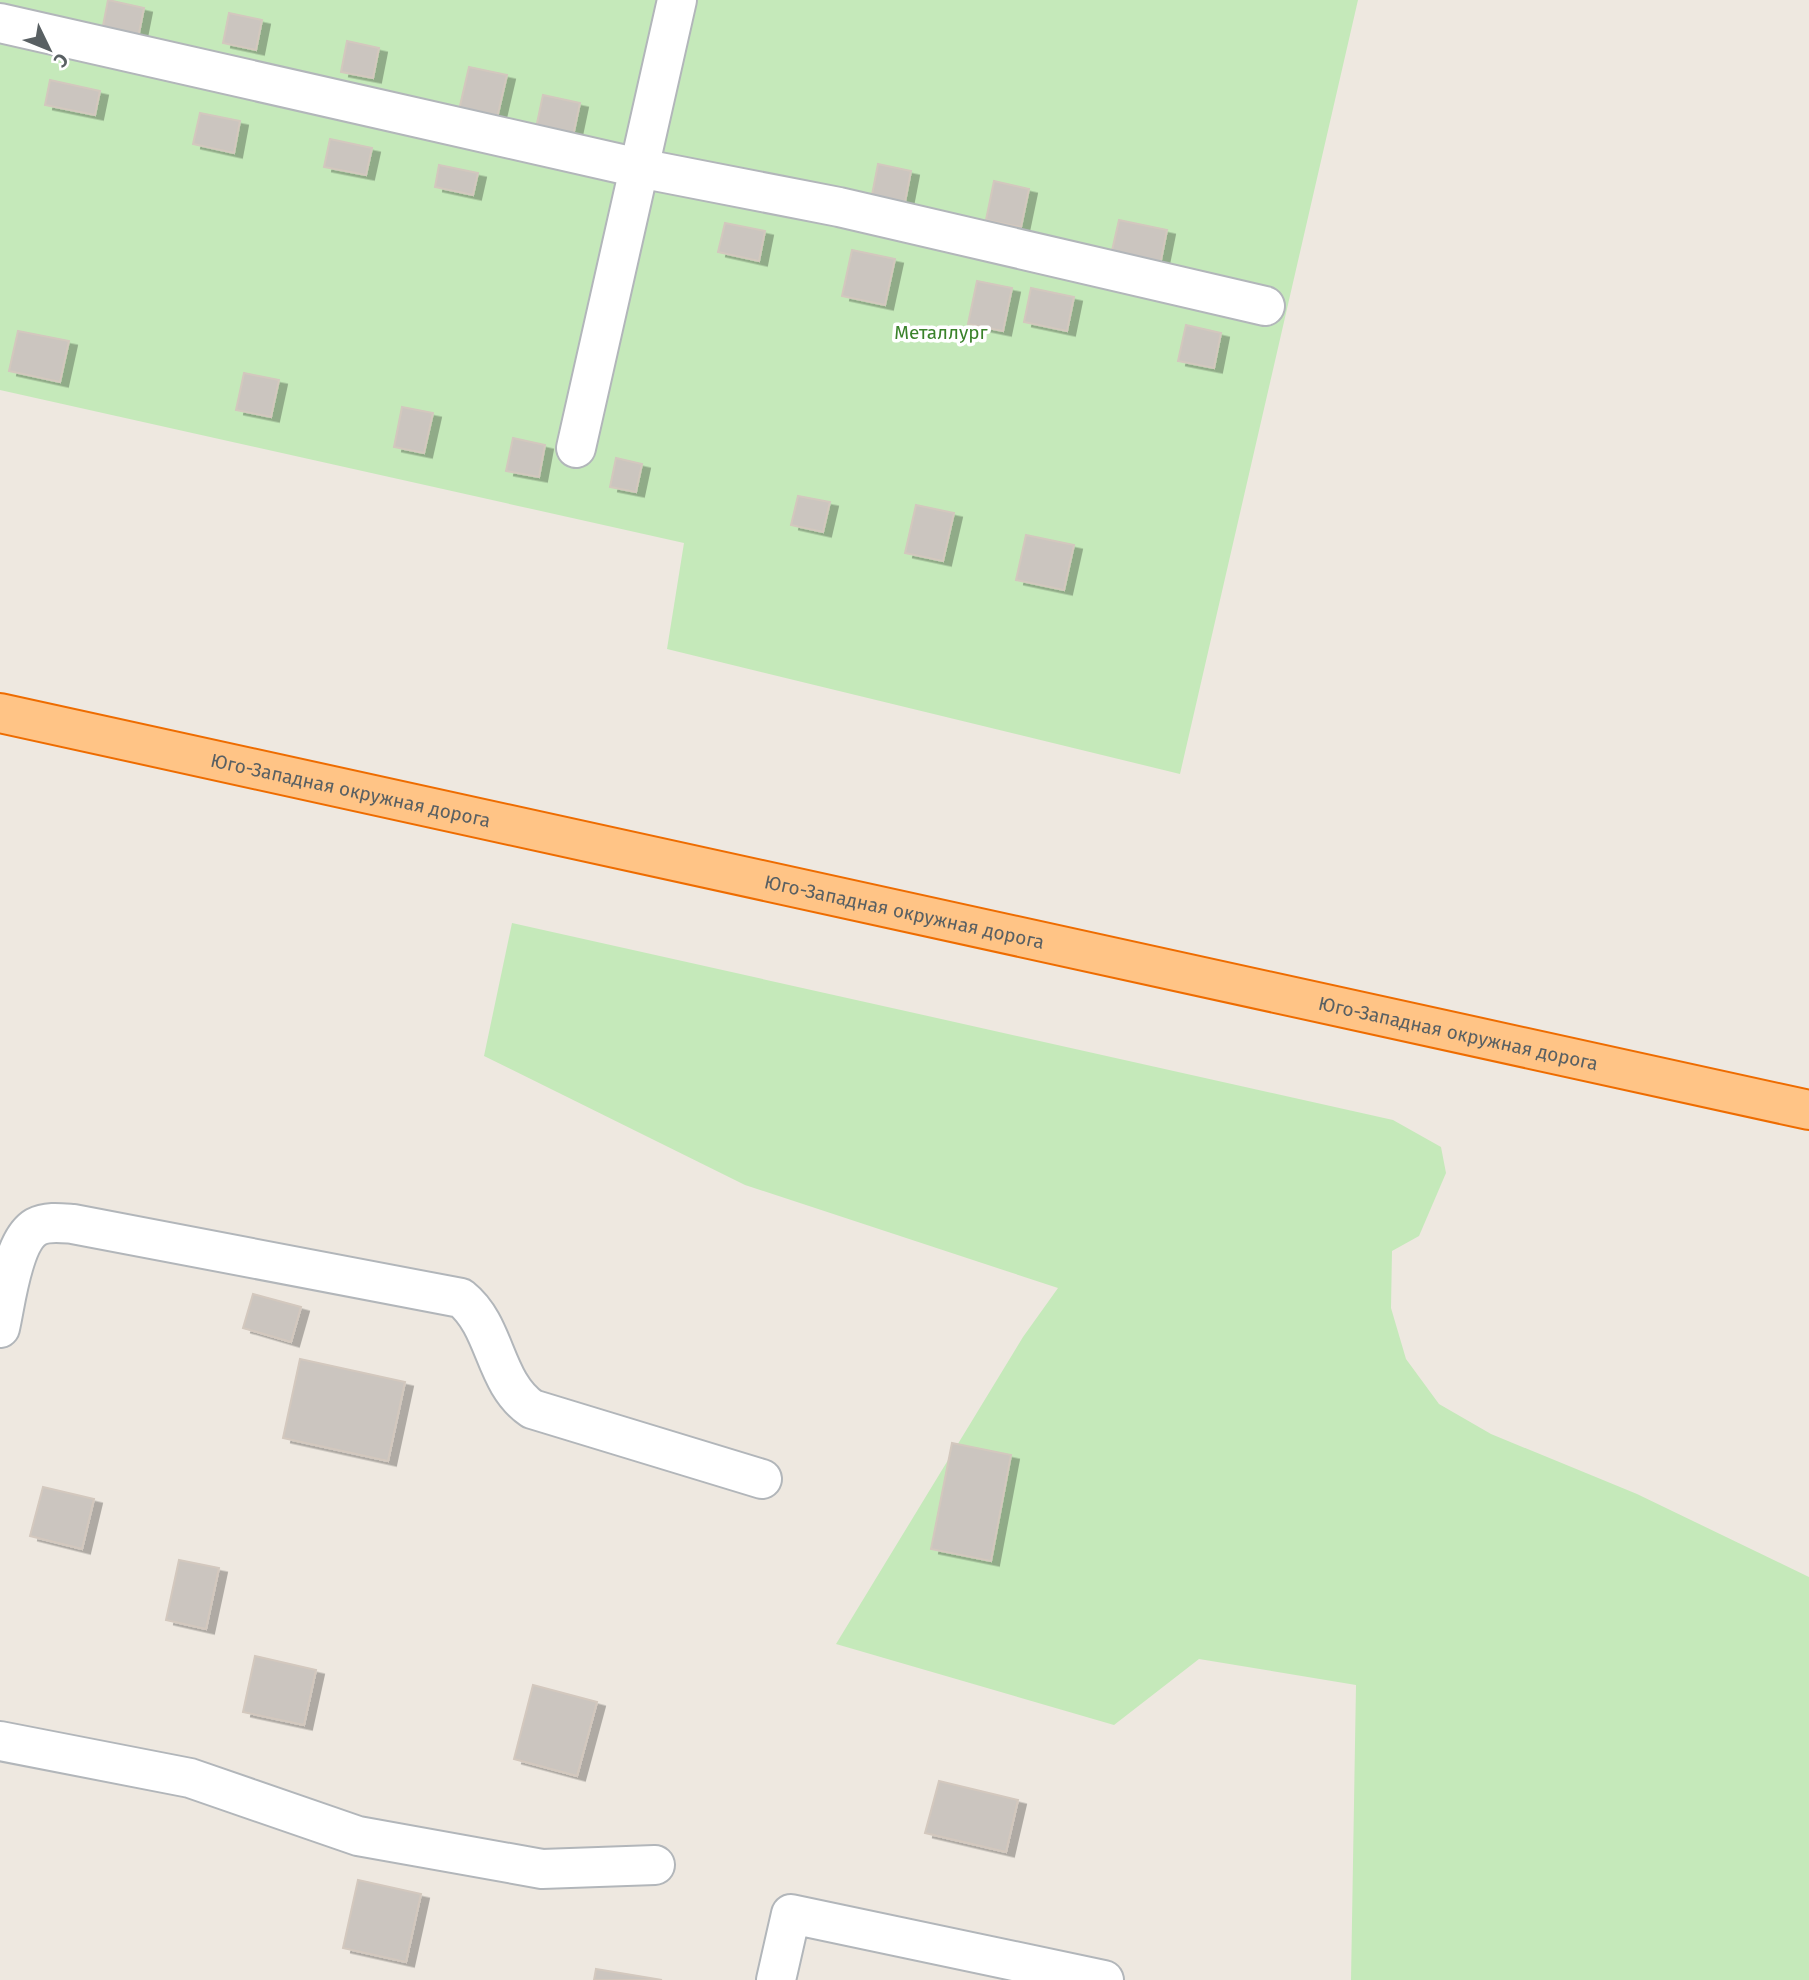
<svg xmlns="http://www.w3.org/2000/svg" width="1809" height="1980" font-family="'Fira Sans',sans-serif">
<style>
.green{fill:#c5e9ba}
.building{fill:#cbc5bf;stroke:#d3c8be;stroke-width:2;filter:url(#shadow)}
.lines{fill:none;stroke-linecap:round;stroke-linejoin:round}
.minor-casing{stroke:#b2b6ba;stroke-width:42}
.highway-casing{stroke:#ee6c00;stroke-width:42}
.minor{stroke:#fff;stroke-width:38}
.highway{stroke:#ffc486;stroke-width:38}
.labels{text-anchor:middle;dominant-baseline:central;stroke-width:7;stroke-linejoin:round;paint-order:stroke}
.park-label{font-size:19px;fill:#3a822a;stroke:#fff}
.street-label{font-size:19px;fill:#596063;stroke:#fff}
</style>
<defs>
<filter id="shadow"><feDropShadow dx="8" dy="4.5" stdDeviation="0" flood-color="#0004"/></filter>
</defs>
<rect width="100%" height="100%" fill="#eee8e0"/>
<!-- green -->
<g class="green">
<path d="M0 0H1358L1180 774 667 649 684 543 0 390Z"/>
<path d="M512 923 1393 1120 1441 1147 1446 1173 1419 1236 1392 1251 1391 1308 1406 1359 1439 1404 1491 1434 1637 1494 1809 1577V1980H1351L1356 1685 1199 1659 1114 1725 836 1644 1023 1337 1058 1288 745 1185 484 1056Z"/>
</g>
<!-- building -->
<g class="building">
<path d="M108 0 144 8 137 43 101 36Z"/>
<path d="M229 13 262 20 256 50 223 43Z"/>
<path d="M347 41 379 48 373 78 341 72Z"/>
<path d="M469 67 507 75 497 118 459 110Z"/>
<path d="M50 80 100 91 95 115 45 105Z"/>
<path d="M543 95 580 103 573 136 536 128Z"/>
<path d="M200 113 240 121 234 153 193 144Z"/>
<path d="M330 139 372 148 366 175 324 167Z"/>
<path d="M878 164 911 171 905 202 872 195Z"/>
<path d="M439 165 478 173 473 195 435 187Z"/>
<path d="M994 181 1029 189 1021 227 986 220Z"/>
<path d="M1119 220 1167 230 1160 265 1111 255Z"/>
<path d="M725 223 765 231 759 261 718 252Z"/>
<path d="M852 250 895 259 885 305 842 296Z"/>
<path d="M977 281 1012 288 1003 331 968 324Z"/>
<path d="M1031 288 1074 297 1067 331 1024 322Z"/>
<path d="M1186 325 1221 333 1214 368 1178 361Z"/>
<path d="M18 331 69 341 60 382 9 371Z"/>
<path d="M244 373 279 380 271 417 236 410Z"/>
<path d="M402 407 433 413 424 453 394 447Z"/>
<path d="M513 438 545 445 539 477 506 471Z"/>
<path d="M616 458 642 464 636 492 610 487Z"/>
<path d="M798 496 830 502 823 532 791 525Z"/>
<path d="M916 505 954 513 943 561 905 553Z"/>
<path d="M1026 535 1074 545 1064 590 1016 580Z"/>
<path d="M253 1294 301 1307 291 1342 243 1328Z"/>
<path d="M300 1359 405 1382 388 1461 283 1438Z"/>
<path d="M952 1443 1011 1455 991 1561 931 1549Z"/>
<path d="M43 1487 94 1499 82 1549 30 1536Z"/>
<path d="M179 1560 219 1568 206 1629 166 1620Z"/>
<path d="M255 1656 316 1670 304 1725 243 1712Z"/>
<path d="M533 1685 597 1702 577 1776 514 1759Z"/>
<path d="M939 1781 1018 1800 1006 1852 925 1833Z"/>
<path d="M358 1880 421 1894 406 1962 343 1948Z"/>
<path d="M596 1969 662 1980H594Z"/>
</g>
<g class="lines">
<defs>
<g id="minor">
<path d="M0 23 639 168 839 207 1265 306"/>
<path d="M576 448 677 0"/>
<path d="M0 1328C6 1303 12 1241 36 1227 47 1221 61 1223 73 1224L461 1298C497 1327 493 1382 532 1409L762 1479"/>
<path d="M0 1741 190 1778 358 1836 542 1869 655 1865"/>
<path d="M776 1980 791 1914 1104 1980"/>
</g>
<g id="highway">
<path id="s1" d="M0 713 1809 1110"/>
</g>
</defs>
<!-- minor casing -->
<use href="#minor" class="minor-casing"/>
<!-- highway casing -->
<use href="#highway" class="highway-casing"/>
<!-- minor -->
<use href="#minor" class="minor"/>
<!-- highway -->
<use href="#highway" class="highway"/>
</g>
<g class="labels">
<!-- park labels -->
<g class="park-label">
<text x="941" y="332">Металлург</text>
</g>
<!-- street labels -->
<g class="street-label">
<text stroke="none"><textPath href="#s1" startOffset="359">Юго-Западная окружная дорога</textPath></text>
<text stroke="none"><textPath href="#s1" startOffset="926">Юго-Западная окружная дорога</textPath></text>
<text stroke="none"><textPath href="#s1" startOffset="1493">Юго-Западная окружная дорога</textPath></text>
</g>
</g>
<!-- north arrow -->
<g transform="translate(49 49) rotate(133)" stroke="#ffffff" stroke-width="5" paint-order="stroke">
<path d="M0-5L12 26L0 18L-12 26Z" fill="#596063"/>
<text y="-10" font-size="19" font-weight="bold" text-anchor="middle" fill="#596063">С</text>
</g>
</svg>
